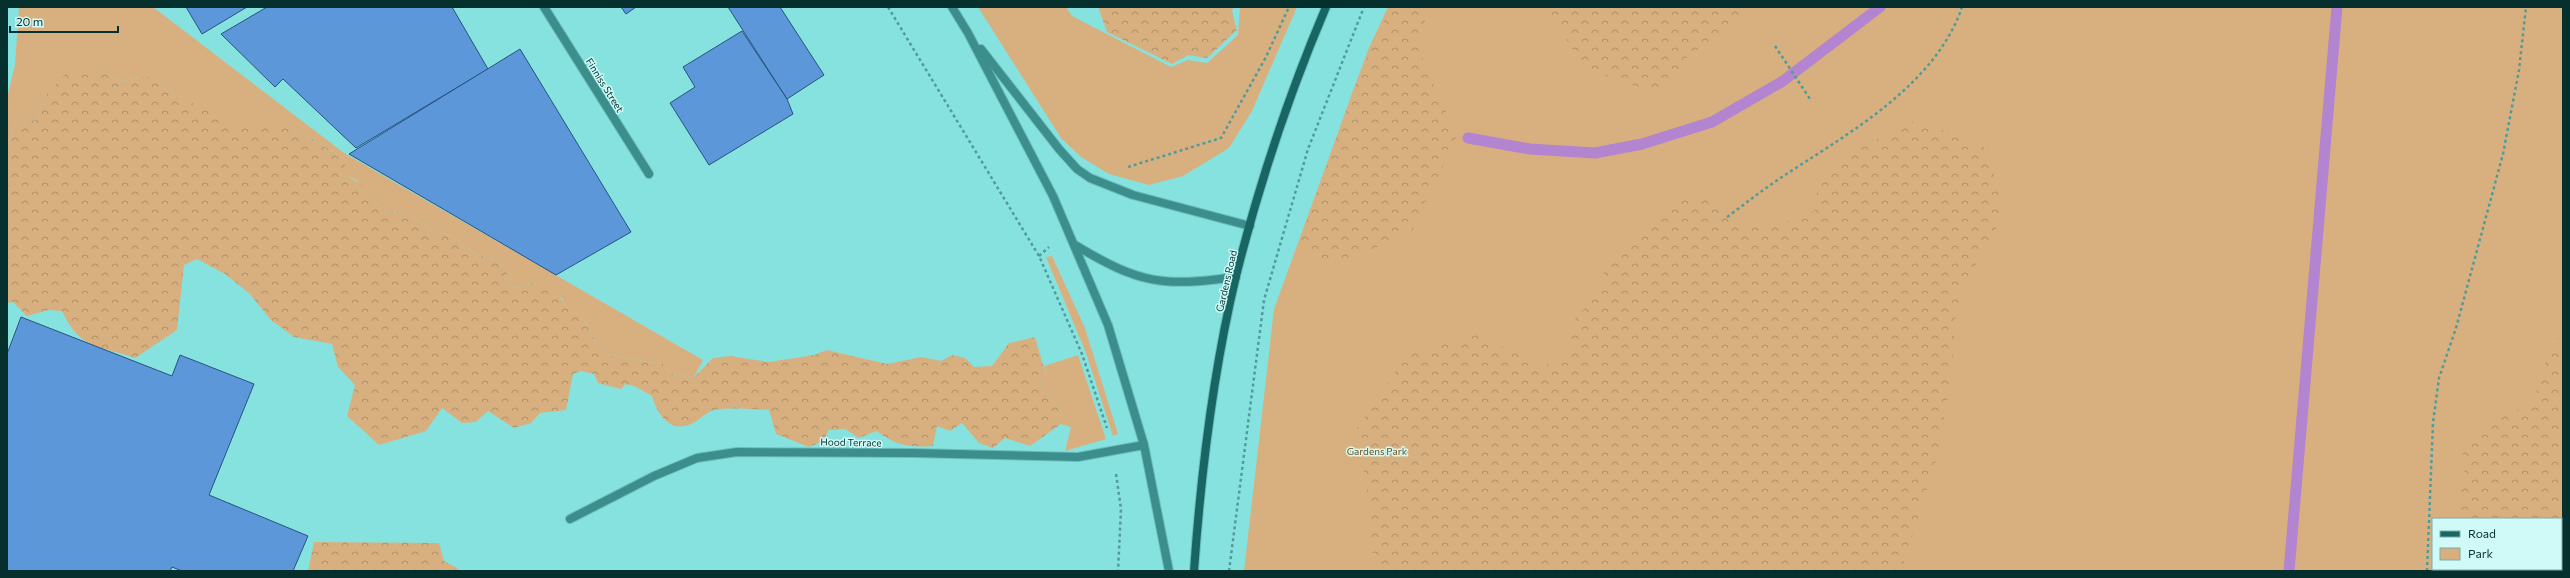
<svg xmlns="http://www.w3.org/2000/svg" width="2570" height="578" font-family="Commissioner,sans-serif">
<style>
.green{fill:#d8b080;fill-rule:evenodd}
.forest{fill:url(#forest-crowns)}
.lines{fill:none;stroke-linecap:round;stroke-linejoin:round}
.stream{stroke:#b384cf;stroke-width:11}
.building{fill:#5b97d9;stroke:#29527f}
.street-casing{stroke:#6cbebb;stroke-width:10}
.secondary-casing{stroke:#6cbebb;stroke-width:10}
.path{stroke:#539b98;stroke-width:2.5;stroke-dasharray:3 3;stroke-linecap:butt}
.street{stroke:#3b8e8b;stroke-width:8}
.secondary{stroke:#176664;stroke-width:8}
.labels{text-anchor:middle;dominant-baseline:central;stroke-width:3;stroke-linejoin:round;paint-order:stroke}
.street-label{font-size:10px;fill:#05302e;stroke:#cffaf8}
.park-label{font-size:10px;fill:#734c10;stroke:#cffaf8}
</style>
<defs>
<pattern id="forest-crowns" width="20" height="18" patternUnits="userSpaceOnUse"><rect width="20" height="18" fill="#d8b080"/><path d="M2 6a3 3 0 1 1 6 0M12 15a3 3 0 1 1 6 0" fill="none" stroke="#ad9069"/></pattern>
</defs>
<rect width="100%" height="100%" fill="#86e2de"/>
<!-- green -->
<g class="green">
<path d="M19 7H153L344 153 703 360 694 377 673 374 663 364 612 356 595 343 585 321 566 307 562 298 531 284 513 288 502 262 475 254 453 236 428 230 423 223 408 213 388 212 371 198 356 180 347 176 337 154 290 126H234L173 93 160 77H143L124 81 97 71 43 98 37 120 16 123 7 144V98L15 65Z"/>
<path d="M978 7H1066L1072 16 1171 67 1188 60 1207 63 1238 35 1240 7H1297L1252 111 1229 148 1183 176 1149 185 1109 174 1081 157 1061 138Z"/>
<path d="M1388 7H2563V571H1244L1274 309 1368 50ZM2433 519H2561V569H2433Z"/>
<path d="M1052 256 1085 328 1118 434 1113 436 1086 353 1046 257Z"/>
<path d="M1078 355 1106 439 1065 451 1071 427 1061 424 1062 414 1040 384 1046 375 1044 366Z"/>
</g>
<!-- forest -->
<g class="forest">
<path d="M1098 7H1234L1232 12 1237 30 1207 58 1188 55 1172 64 1107 32Z"/>
<path d="M1390 7H1430L1419 38 1423 61 1457 136 1411 234 1326 267 1299 243 1354 88Z"/>
<path d="M1546 7H1746L1723 38 1689 54 1677 80 1649 90 1615 80 1582 64Z"/>
<path d="M68 71H97L124 81 143 77H160L173 93 234 125 290 126 337 154 346 166 347 176 369 189 371 198 388 212 408 213 423 223 428 230 453 236 475 254 502 262 513 288 531 284 553 288 567 307 585 321 595 343 612 356 663 364 673 374 694 377 713 358 730 356 769 362 814 355 827 350 887 364 921 357 941 361 952 355 965 358 974 367 992 366 1009 343 1035 337 1046 375 1040 384 1062 414 1061 424 1030 446 1005 438 993 448 979 443 962 423 950 431 937 426 933 446C907 448 897 445 876 431L859 438 845 429 829 430 823 441 809 447 776 434 769 410C750 409 732 407 714 410 706 412 700 420 693 423 671 435 657 414 652 396L634 386 625 384 621 389 598 383 594 374 581 371 573 374 566 410 540 413 531 423 514 428 488 411 476 422 462 423 442 408 426 431 379 445 347 416 355 385 338 367 332 344 294 337 271 320 249 293 225 274 197 259 184 265 177 330 135 358C98 345 80 350 62 311L48 310 27 316 13 302 7 303V144L16 123 37 120 43 98Z"/>
<path d="M1906 120 1957 134 1989 150 2002 212 1991 243 1965 280 1956 312 1951 378 1937 458 1901 571H1383L1370 548 1367 489 1357 428 1407 355 1475 333 1543 367 1569 350 1572 322 1601 290 1604 271 1658 223 1678 195 1712 196 1738 228 1795 220 1814 211 1819 178 1842 165 1855 146 1877 139Z"/>
<path d="M2563 332V571H2477L2476 569H2561V519H2462L2458 503 2465 477 2462 449 2487 423 2527 406 2543 380 2547 351Z"/>
<path d="M314 542 439 543 444 561 462 571H308Z"/>
</g>
<g class="lines">
<!-- stream -->
<g class="stream">
<path d="M1468 138 1530 149 1595 153 1642 144 1712 122 1783 81 1880 7"/>
<path d="M2289 571 2337 7"/>
</g>
</g>
<!-- building -->
<g class="building">
<path d="M186 7H247L202 34Z"/>
<path d="M267 7H452L488 69 356 148 283 79 275 87 221 34Z"/>
<path d="M621 7H636L626 14Z"/>
<path d="M728 7H780L824 75 787 99Z"/>
<path d="M742 31 787 99 793 114 709 165 670 103 695 87 683 67Z"/>
<path d="M520 49 631 232 556 275 349 154Z"/>
<path d="M21 317 172 376 180 355 254 384 209 495 308 536 293 571H182L172 567 170 571H7V354Z"/>
</g>
<g class="lines">
<defs>
<g id="street">
<path d="M544 7 649 174"/>
<path d="M952 7 968 33 1053 196 1108 325 1144 445 1169 571"/>
<path d="M981 49 1059 149 1077 169 1090 178 1133 195 1250 226"/>
<path d="M1075 245C1140 284 1162 287 1236 277"/>
<path d="M570 519 654 476 697 458 737 452 913 453 1078 457 1144 445"/>
</g>
<path id="secondary" d="M1194 571C1201 472 1213 372 1236 276 1259 184 1289 94 1326 7"/>
</defs>
<!-- street casing -->
<use href="#street" class="street-casing"/>
<!-- secondary casing -->
<use href="#secondary" class="secondary-casing"/>
<!-- path -->
<g class="path">
<path d="M888 7 1039 256 1082 354 1107 428"/>
<path d="M1775 46 1810 99"/>
<path d="M1128 167 1221 138 1266 57 1289 7"/>
<path d="M1727 217C1745 204 1761 191 1779 179 1845 135 1935 87 1962 7"/>
<path d="M1039 256 1049 247"/>
<path d="M1116 474 1121 509 1118 571"/>
<path d="M1229 571 1264 300 1308 149 1364 7"/>
<path d="M2427 571 2433 423 2439 378 2456 328 2503 154 2519 70 2526 7"/>
</g>
<!-- street -->
<use href="#street" class="street"/>
<!-- secondary -->
<use href="#secondary" class="secondary"/>
</g>
<g class="labels">
<!-- street labels -->
<g class="street-label">
<text transform="translate(605 85) rotate(58)">Finniss Street</text>
<text transform="translate(1226 281) rotate(-77)">Gardens Road</text>
<text transform="translate(851 442) rotate(1)">Hood Terrace</text>
</g>
<!-- park labels -->
<g class="park-label">
<text x="1377" y="451">Gardens Park</text>
</g>
</g>
<!-- border -->
<rect width="2570" height="578" fill="none" stroke="#05302e" stroke-width="16"/>
<!-- legend -->
<rect x="2432" y="518" width="130" height="52" fill="#cffaf8" stroke="#7ea9a7"/>
<rect x="2440" y="531" width="20" height="6" fill="#176664" stroke="#7ea9a7"/>
<text x="2468" y="538" font-size="12" fill="#05302e">Road</text>
<rect x="2440" y="548" width="20" height="12" fill="#d8b080" stroke="#7ea9a7"/>
<text x="2468" y="558" font-size="12" fill="#05302e">Park</text>
<!-- scale -->
<path d="M10 26v6h108v-6" fill="none" stroke="#05302e" stroke-width="2"/>
<text x="16" y="26" font-size="12" fill="#05302e" stroke="#cffaf8" stroke-width="3" paint-order="stroke">20 m</text>
</svg>
